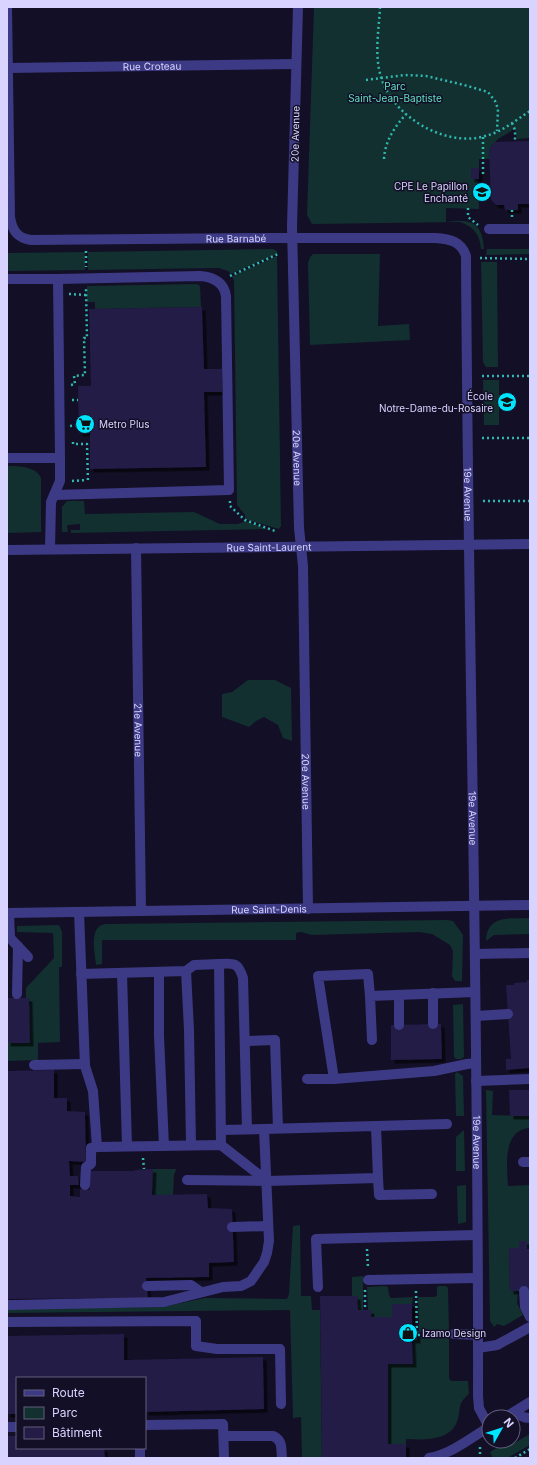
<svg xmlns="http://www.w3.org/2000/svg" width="537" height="1465" font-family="Inter,sans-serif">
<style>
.green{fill:#12302f}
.building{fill:#241b47;filter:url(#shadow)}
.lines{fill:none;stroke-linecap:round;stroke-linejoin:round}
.path{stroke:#2fb8b0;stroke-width:2.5;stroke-dasharray:2 3;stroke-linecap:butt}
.minor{stroke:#3d3a85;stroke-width:10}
.labels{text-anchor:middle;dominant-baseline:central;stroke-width:3;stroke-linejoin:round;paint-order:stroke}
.street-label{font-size:10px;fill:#d9d4ff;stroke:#130f26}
.park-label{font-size:10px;fill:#5fe0c0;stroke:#130f26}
.poi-label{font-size:10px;fill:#d9d4ff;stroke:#130f26;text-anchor:end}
</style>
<defs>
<filter id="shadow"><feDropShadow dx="3.5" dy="3.5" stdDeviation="0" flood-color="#0009"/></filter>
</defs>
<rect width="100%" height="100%" fill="#130f26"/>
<!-- green -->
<g class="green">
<path d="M314 7H530V138L517 139 515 129 498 139 489 149 490 159H479V168H471V179H478L479 209 446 208V222C471 219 482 221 484 249H481C480 235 474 227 460 222L312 224 307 215Z"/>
<path d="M273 249 277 251V254L231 274 228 271 219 268 88 270V252Z"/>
<path d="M487 249H530V254L486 255Z"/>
<path d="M85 252V270L7 271V253Z"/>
<path d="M313 254H380L378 326 409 324 410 340 310 345 308 263 310 257Z"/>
<path d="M277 256 281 526 279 529 245 519V515L237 505 234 281 232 276Z"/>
<path d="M481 262H497L498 367H486L483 362Z"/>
<path d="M197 284 200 286 201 307 95 309V302H87V286Z"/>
<path d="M483 380H499V425H484Z"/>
<path d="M7 466C18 466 36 466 41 478V532L7 533Z"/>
<path d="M67 501H84L85 514 194 512 220 524H237L241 523 245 521 268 529 71 533V530H80V524L68 525 67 526 68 532H62V507Z"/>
<path d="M248 680H275L291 688 292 741 283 738 278 725 264 717 256 721 249 727 222 717V694L232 692Z"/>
<path d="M530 918V934L494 935 486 941C487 914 510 919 530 918Z"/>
<path d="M447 920 453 921 463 935 462 981H455L452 976 453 951 450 945 432 934 419 932 312 935 301 932 296 933V940H102V964L96 965C95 953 88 927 105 924Z"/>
<path d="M59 925 62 932V967H59L60 1042 38 1043V1060L7 1061V1043H30L29 998H26V988L54 958 53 933 17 932V926Z"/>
<path d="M463 1004 464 1057 461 1059H456L454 1057 453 1005Z"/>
<path d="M457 1072 463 1076 464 1116H456L455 1074Z"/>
<path d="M486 1090 493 1091 492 1115 530 1116V1128C502 1130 507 1166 508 1186L529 1185 530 1190V1249H527V1241H519V1248H509L510 1291H518L517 1303 523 1315 504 1326 497 1324 494 1327 490 1321Z"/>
<path d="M464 1130 465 1171H456V1137Z"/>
<path d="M153 1169H176L175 1173 174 1174 173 1195H152Z"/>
<path d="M466 1185V1222L458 1224 457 1186Z"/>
<path d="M300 1225 301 1296H311L312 1310H320L322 1458H302L301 1417 293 1418 290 1310 7 1313V1309L162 1307 205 1298 287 1299 289 1294 293 1226Z"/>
<path d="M363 1276V1310H358L357 1296H352V1277Z"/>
<path d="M385 1286 388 1287 389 1295 391 1298 413 1297 412 1304H392V1317H371V1310H368L367 1287Z"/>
<path d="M439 1286H446L448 1288 449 1332H419L418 1297H435L437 1295V1287Z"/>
<path d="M417 1337H449V1378L451 1381H468L469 1394C458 1403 461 1406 458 1419 452 1441 425 1440 406 1439V1444H388V1364H413V1340L417 1339Z"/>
<path d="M530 1434V1445L507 1458H493L490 1452 503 1444 507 1447Z"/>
</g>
<!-- building -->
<g class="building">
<path d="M530 141V204H518V210H505L504 205H496L491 200 489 149 495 142Z"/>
<rect x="471" y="168" width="8" height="11"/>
<path d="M202 307 204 369H222V392H204L206 467 90 469V432L79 433 78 386H91L89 309Z"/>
<path d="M527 980H530V1068L506 1070V1059H511L506 985H514V983L527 982Z"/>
<path d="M7 998H29L30 1043H7Z"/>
<path d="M441 1024 442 1059 391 1060V1025Z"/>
<path d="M54 1070V1098H67V1111L85 1112 86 1162 69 1161 70 1176H78L79 1185H70V1196L80 1197V1189L90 1190 89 1171H135V1170L153 1169 152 1195 207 1194 208 1208 232 1209 234 1262 209 1263V1277L146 1278 148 1298 7 1299V1071Z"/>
<path d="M509 1090H530V1116H510Z"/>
<path d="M519 1241H527V1249H530V1291H510L509 1248H519Z"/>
<path d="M320 1296H357L358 1310H371V1317H392V1304H412V1332H417V1340H412L413 1364H388V1444H406V1458H322Z"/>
<path d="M124 1334V1360L263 1357 264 1409 145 1412V1378H17V1414H7V1336Z"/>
<path d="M7 1436H17V1448H104L105 1458H7Z"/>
</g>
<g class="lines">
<!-- path -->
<g class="path">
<path d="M380 7C379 29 374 55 381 77 392 116 445 148 485 136 502 132 516 120 530 111"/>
<path d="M366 80 405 75 426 76 464 85 488 92 495 101 498 109 497 131"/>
<path d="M512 123 515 130V142"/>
<path d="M483 137V175"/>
<path d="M384 159C385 141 394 128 406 114"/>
<path d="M468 208V217L478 225"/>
<path d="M512 210V217"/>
<path d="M86 251V267"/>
<path d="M480 258 530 259"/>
<path d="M230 276 278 254"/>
<path d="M69 294 86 295"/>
<path d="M482 376H530"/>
<path d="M71 385 75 384 74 376 85 375 84 338H87L86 289"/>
<path d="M72 400H78"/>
<path d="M70 426 79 425"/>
<path d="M482 438H530"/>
<path d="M73 442V444H87L88 483"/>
<path d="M72 481 87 480"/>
<path d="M230 501V506L245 520 275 531"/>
<path d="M483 501H530"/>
<path d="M143 1158 144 1169"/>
<path d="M367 1249 368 1268"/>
<path d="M365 1290V1310"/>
<path d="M416 1291 417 1335H444"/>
<path d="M480 1447V1458"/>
<path d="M515 1458 530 1449"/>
</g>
<!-- minor -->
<g class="minor">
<path id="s1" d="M7 7 10 217C12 230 17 238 31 240L270 238H435C450 239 461 241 466 256 468 636 479 1016 478 1396L479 1408 489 1427"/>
<path id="s2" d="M298 7 292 226 299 528 303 566 308 909"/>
<path id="s3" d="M8 68 296 64"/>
<path d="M489 229H530"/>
<path d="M7 279H58L60 458H7"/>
<path d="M54 495 229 490 226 296C224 282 213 277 200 276L58 279"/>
<path id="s4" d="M136 548 141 911"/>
<path d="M50 549 51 502 60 481V458"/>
<path id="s5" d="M7 550 530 544"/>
<path d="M79 912 85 1066 93 1091 97 1147 221 1145 267 1181"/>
<path id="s6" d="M7 913 530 905"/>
<path d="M9 913 10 938"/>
<path d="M7 938H10L28 957"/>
<path d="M475 954 530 953"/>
<path d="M219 964C234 963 238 962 243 978L247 1129"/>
<path d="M186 971 189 1030 191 1145"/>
<path d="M159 972V1036L164 1146"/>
<path d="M122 973 127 1146"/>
<path d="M81 974 186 971 194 965 219 964 221 1145"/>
<path d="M17 994 18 946"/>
<path d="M399 995V1025"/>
<path d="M370 996 368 974 318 976 334 1079 434 1071 467 1064 476 1063"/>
<path d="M476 1016 508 1014"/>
<path d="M433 1024V993"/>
<path d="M372 1040 370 996 475 992"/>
<path d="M245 1041 275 1040 278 1128"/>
<path d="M34 1065 85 1064"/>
<path d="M307 1079H334"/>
<path d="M476 1081 530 1079"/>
<path d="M376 1126 447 1124"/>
<path d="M221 1130 264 1129"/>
<path d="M523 1162H530"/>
<path d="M378 1178 379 1195 432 1194"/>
<path d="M85 1185 86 1167 91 1164V1148L97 1147"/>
<path d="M232 1227 268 1226"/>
<path d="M368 1280 477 1278"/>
<path d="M147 1286 191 1285 201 1292"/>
<path d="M318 1287 316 1239 477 1235"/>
<path d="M524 1291 525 1307 530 1317"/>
<path d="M7 1305 164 1302 223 1287 241 1286 251 1281 264 1262 267 1253 269 1241 264 1129 376 1126 378 1178 267 1181 187 1180"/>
<path d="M7 1322 196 1321V1346L217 1349H280L281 1404"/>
<path d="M454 1334 478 1335"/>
<path d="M478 1348 497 1345 530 1327"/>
<path d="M516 1411C520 1416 523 1418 530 1418"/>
<path d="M506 1417 530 1402"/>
<path d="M145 1425 223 1424 224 1458"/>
<path d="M7 1427H17"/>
<path d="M224 1436H273C283 1440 281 1449 282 1458"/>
<path d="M140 1448V1458"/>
<path d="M429 1458C451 1454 471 1438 489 1427"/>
</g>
</g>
<!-- icons -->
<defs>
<symbol id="school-disc" viewBox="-11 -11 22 22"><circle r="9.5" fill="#00e5ff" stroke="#130f26"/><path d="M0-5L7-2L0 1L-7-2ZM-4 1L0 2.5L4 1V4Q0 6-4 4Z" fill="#111"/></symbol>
<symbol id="supermarket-disc" viewBox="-11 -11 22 22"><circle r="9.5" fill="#00e5ff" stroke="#130f26"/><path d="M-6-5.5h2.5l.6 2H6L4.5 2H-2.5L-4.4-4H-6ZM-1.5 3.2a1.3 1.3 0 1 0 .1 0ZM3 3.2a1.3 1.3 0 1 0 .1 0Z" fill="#111"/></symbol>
<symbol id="shop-disc" viewBox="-11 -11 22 22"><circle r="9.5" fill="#00e5ff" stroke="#130f26"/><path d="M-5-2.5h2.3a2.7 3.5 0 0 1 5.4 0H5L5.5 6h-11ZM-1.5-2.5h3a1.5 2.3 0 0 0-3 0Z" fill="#111"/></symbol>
</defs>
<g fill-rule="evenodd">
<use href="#school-disc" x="471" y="181" width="22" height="22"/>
<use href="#school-disc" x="496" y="391" width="22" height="22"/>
<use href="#supermarket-disc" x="74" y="413" width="22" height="22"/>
<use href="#shop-disc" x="397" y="1322" width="22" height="22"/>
</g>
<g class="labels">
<!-- street labels -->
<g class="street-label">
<text stroke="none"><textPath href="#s3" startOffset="144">Rue Croteau</textPath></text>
<text transform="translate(295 134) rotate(-89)">20e Avenue</text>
<text stroke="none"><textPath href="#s1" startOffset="449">Rue Barnabé</textPath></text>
<text stroke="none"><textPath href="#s2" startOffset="451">20e Avenue</textPath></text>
<text stroke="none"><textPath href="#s1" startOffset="925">19e Avenue</textPath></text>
<text stroke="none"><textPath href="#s5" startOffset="262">Rue Saint-Laurent</textPath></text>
<text stroke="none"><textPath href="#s4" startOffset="182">21e Avenue</textPath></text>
<text stroke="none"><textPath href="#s2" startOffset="775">20e Avenue</textPath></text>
<text stroke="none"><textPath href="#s1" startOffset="1249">19e Avenue</textPath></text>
<text stroke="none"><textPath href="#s6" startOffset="262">Rue Saint-Denis</textPath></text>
<text stroke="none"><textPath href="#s1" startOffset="1573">19e Avenue</textPath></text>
</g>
<!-- park labels -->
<g class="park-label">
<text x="395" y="86">Parc<tspan x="395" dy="12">Saint-Jean-Baptiste</tspan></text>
</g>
<!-- poi labels -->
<g class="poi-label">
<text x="468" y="186">CPE Le Papillon<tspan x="468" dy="12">Enchanté</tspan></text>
<text x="493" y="396">École<tspan x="493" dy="12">Notre-Dame-du-Rosaire</tspan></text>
<text x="99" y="424" text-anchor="start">Metro Plus</text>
<text x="422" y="1333" text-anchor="start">Izamo Design</text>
</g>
</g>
<!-- border -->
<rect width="537" height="1465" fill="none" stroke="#d9d4ff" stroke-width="16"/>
<!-- legend -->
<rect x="16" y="1377" width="130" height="72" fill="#130f26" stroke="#625e7d"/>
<rect x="24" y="1390" width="20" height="6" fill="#3d3a85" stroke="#625e7d"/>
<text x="52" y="1397" font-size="12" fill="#d9d4ff">Route</text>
<rect x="24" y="1407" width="20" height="12" fill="#12302f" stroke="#625e7d"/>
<text x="52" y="1417" font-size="12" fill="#d9d4ff">Parc</text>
<rect x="24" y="1427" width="20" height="12" fill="#241b47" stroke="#625e7d"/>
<text x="52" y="1437" font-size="12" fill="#d9d4ff">Bâtiment</text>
<!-- north arrow -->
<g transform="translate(501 1429) rotate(51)"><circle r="19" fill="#130f26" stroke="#625e7d"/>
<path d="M0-3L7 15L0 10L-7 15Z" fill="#00e5ff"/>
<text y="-6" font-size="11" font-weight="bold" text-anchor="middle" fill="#d9d4ff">N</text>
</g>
</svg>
